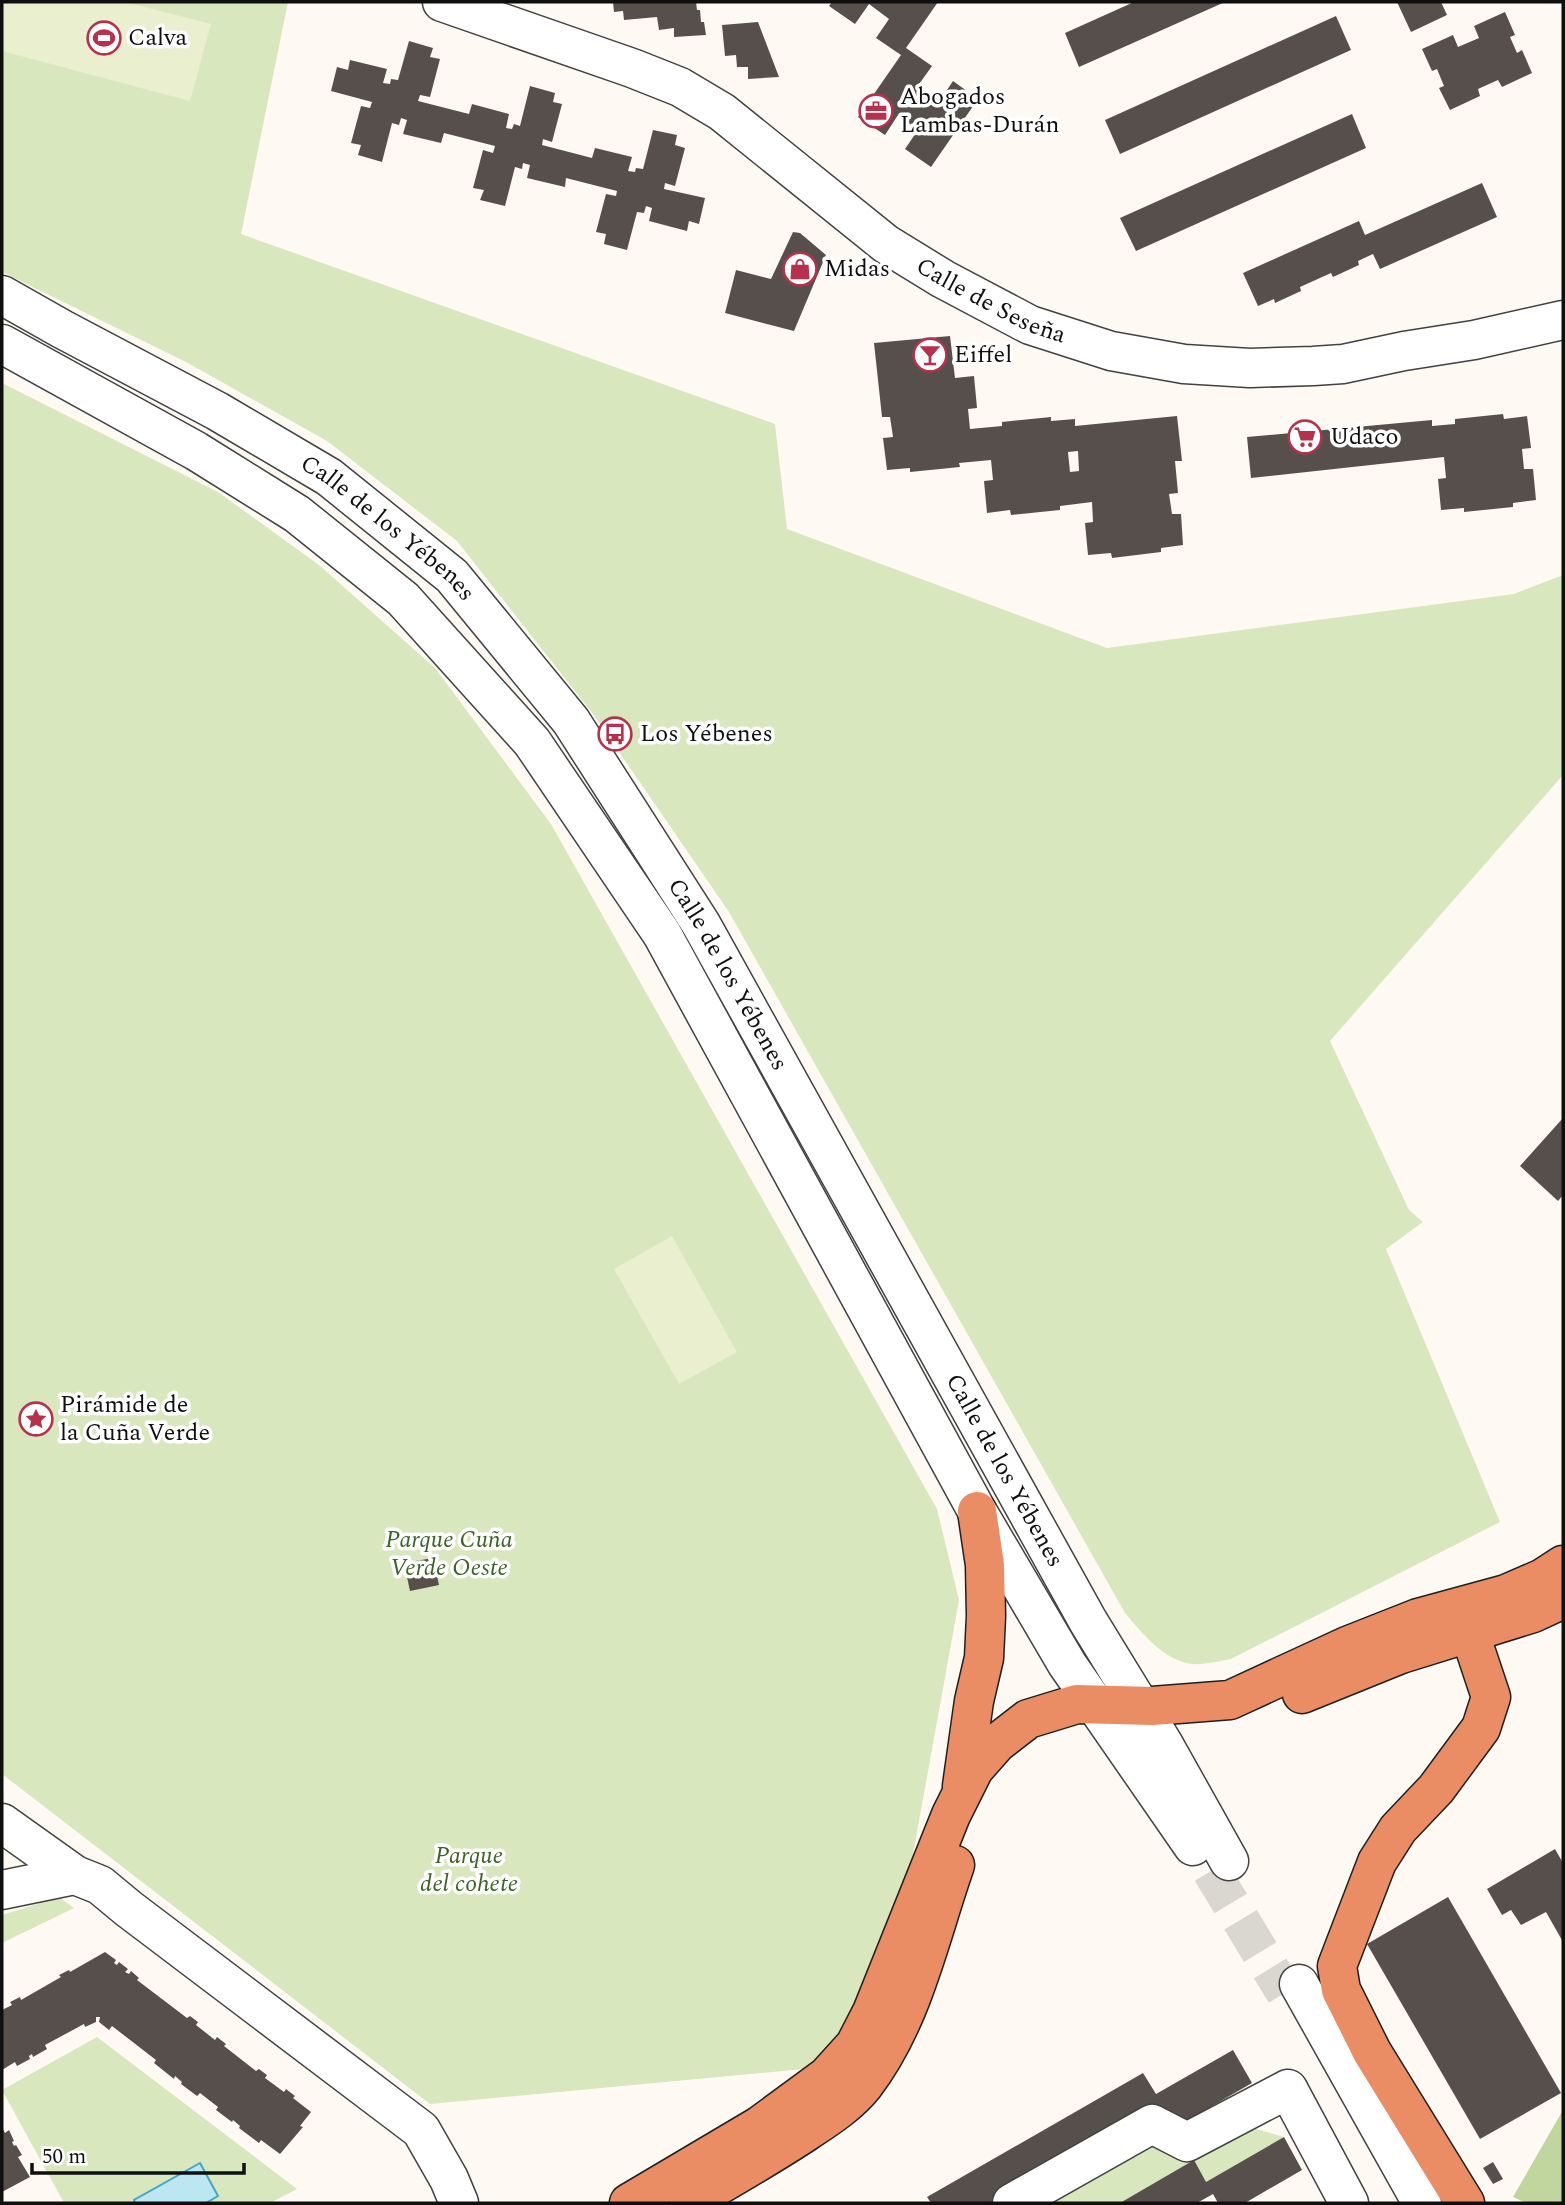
<svg xmlns="http://www.w3.org/2000/svg" width="1565" height="2205" font-family="Spectral,serif">
<style>
.green{fill:#d9e7be}
.forest{fill:#c0d69e}
.pitch{fill:#e9efcf}
.water{fill:#bbe6f2;stroke:#47a5c4;stroke-width:2}
.building{fill:#574f4c;fill-rule:evenodd}
.lines{fill:none;stroke-linecap:round;stroke-linejoin:round}
.minor-tunnel{stroke:#dad7d1;stroke-width:38;stroke-dasharray:38 19;stroke-linecap:butt}
.minor-casing{stroke:#424242;stroke-width:41}
.highway-casing{stroke:#202020;stroke-width:41}
.minor{stroke:#fff;stroke-width:38}
.highway{stroke:#ea8d65;stroke-width:38}
.labels{text-anchor:middle;dominant-baseline:central;stroke-width:7;stroke-linejoin:round;paint-order:stroke}
.poi-label{font-size:24px;fill:#0f0f0f;stroke:#fff;text-anchor:start}
.street-label{font-size:24px;fill:#0f0f0f;stroke:#fff}
.park-label{font-size:24px;font-style:italic;fill:#3b6324;stroke:#fff}
</style>
<rect width="100%" height="100%" fill="#fefaf3"/>
<!-- green -->
<g class="green">
<path d="M2 2H288L241 234 775 424 787 529 1107 648 1514 594 1563 575V775L1330 1041 1409 1210 1423 1222 1386 1249 1500 1522 1231 1659C1219 1661 1204 1665 1192 1664 1163 1660 1142 1633 1125 1613L729 912 593 714 457 541 327 441 186 362 2 272Z"/>
<path d="M2 383 218 492 319 565 435 668 551 824 937 1509 959 1600 885 2009 858 2064 430 2104 2 1774Z"/>
<path d="M59 1897 74 1908 2 1943V1915Z"/>
<path d="M97 2037 297 2189 270 2203H64L2 2090Z"/>
<path d="M1242 2125 1284 2137 1206 2182 1194 2161 1120 2203H1042L1160 2134Z"/>
</g>
<!-- forest -->
<path class="forest" d="M1563 2110V2203H1526L1513 2197Z"/>
<!-- pitch -->
<g class="pitch">
<path d="M2 2H125L211 24 190 101 2 51Z"/>
<path d="M672 1236 737 1352 679 1384 614 1269Z"/>
</g>
<!-- water -->
<path class="water" d="M200 2163 218 2196 206 2203H135L134 2200Z"/>
<!-- building -->
<g class="building">
<path d="M613 2H696L697 10H700L701 22H704L706 35 674 37V28L659 30 657 17 624 20 623 11 614 12Z"/>
<path d="M832 2H938L906 48 932 66 917 87 939 102 953 81 978 99 931 167 905 149 918 130 898 115 885 135 858 117 901 55 876 38 889 19 869 4 855 24 829 6Z"/>
<path d="M1134 2H1225L1079 67 1065 33Z"/>
<path d="M1397 2H1441L1447 15 1411 32Z"/>
<path d="M1505 12 1515 35 1510 37 1517 53 1522 50 1532 73 1502 87 1498 80 1478 89 1480 96 1450 110 1439 88 1444 86 1437 69 1432 71 1422 49 1453 35 1458 47 1479 38 1474 26Z"/>
<path d="M1336 16 1351 50 1120 154 1105 120Z"/>
<path d="M758 22 779 77 748 79V67H737L736 55 725 56 722 25Z"/>
<path d="M409 41 433 48 430 57 440 59 430 97 420 95 418 101 469 114 472 104 509 114 506 128 512 129 514 124 520 126 530 86 555 93 553 102 562 104 552 142 543 139 542 145 592 158 595 148 632 157 628 171 635 172 636 168 643 169 653 130 677 135 675 145 685 148 675 186 665 183 664 189 705 198 699 224 689 221 687 231 649 221 652 208 646 206 644 213 637 212 627 250 604 244 606 234 596 232 606 194 616 196 617 191 566 178 565 187 527 178 530 165 523 163 522 169 515 167 505 206 480 200 484 190 473 188 483 150 493 153 495 146 444 133 441 143 403 134 407 120 401 118 399 125 392 123 382 162 358 155 361 145 351 143 361 106 370 108 372 102 331 91 337 67 348 70 350 60 387 69 383 83 390 84 391 79 398 80Z"/>
<path d="M1352 114 1366 148 1136 251 1120 218Z"/>
<path d="M1482 183 1497 217 1380 269 1373 254 1358 261 1359 265 1333 277 1331 273 1300 287 1301 291 1275 303 1274 299 1258 306 1243 273 1359 221 1365 235Z"/>
<path d="M793 232 800 233 826 255 794 331 725 313 736 270 771 279Z"/>
<path d="M950 336 955 378 974 376 977 408 968 409 970 429 1002 426V422L1051 417V421L1075 419V426L1177 416 1182 461H1175L1178 493 1169 494 1172 514H1181L1183 545 1161 548V552L1112 558 1111 553 1088 555 1085 523 1093 522 1092 502 1060 506V510L1011 515 1010 510 987 513 984 481 993 480 991 460 959 463 960 467 910 472V468L887 470 883 438 893 437 890 417H882L874 343ZM1078 451 1079 471 1070 472 1068 452Z"/>
<path d="M1503 414 1504 419 1527 416 1531 448 1522 449 1524 469H1533L1536 500 1513 503V507L1464 512V508L1441 510 1438 479 1446 478 1444 457 1251 478 1247 437 1432 420V426L1455 424V419Z"/>
<path d="M1563 1118V1195L1558 1201 1520 1166Z"/>
<path d="M433 1558 439 1585 410 1591 404 1563Z"/>
<path d="M1555 1849 1563 1863V1942L1546 1912 1521 1925 1511 1910 1502 1915 1487 1889Z"/>
<path d="M1448 1897 1561 2093 1480 2139 1367 1944Z"/>
<path d="M105 1952 116 1960 114 1963 117 1965 119 1962 128 1969 125 1972 129 1974 131 1971 139 1978 137 1980 187 2018 190 2016 198 2022 196 2025 215 2040 217 2037 226 2044 224 2046 256 2071 259 2069 267 2075 265 2078 284 2092 286 2089 295 2096 293 2098 311 2112 300 2126 303 2127 280 2154 261 2140 259 2143 239 2128 240 2126 233 2120 232 2122 216 2110 218 2107 200 2093 197 2096 181 2084 182 2082 175 2076 174 2079 154 2063 156 2060 112 2026 109 2030 99 2022 100 2017H96V2022L85 2027 84 2024 45 2045 47 2049 33 2057 32 2054 29 2056 30 2059 17 2066 15 2062 2 2070V2010L12 2005 10 2002 20 1997 21 2000 61 1977 59 1975 69 1970 70 1972Z"/>
<path d="M1233 2050 1252 2083 1174 2128 1162 2106 993 2203H931L927 2197 1143 2073 1156 2094Z"/>
<path d="M2 2127 5 2133 9 2130 14 2141 12 2142 14 2146 16 2145 22 2155 18 2157 30 2177 2 2192Z"/>
<path d="M1284 2137 1302 2170 1245 2203H1218L1213 2194 1197 2203H1120L1194 2160 1206 2182Z"/>
<path d="M1493 2162 1503 2179 1493 2184 1483 2168Z"/>
</g>
<g class="lines">
<!-- minor-tunnel -->
<path class="minor-tunnel" d="M1211 1871 1285 1993"/>
<defs>
<g id="minor">
<path id="s1" d="M442 2 632 68 680 87 722 112 886 244 943 279 1030 325 1111 351 1184 364 1250 368 1313 366 1343 364 1404 351 1474 340 1563 320"/>
<path id="s2" d="M2 295 62 329 217 411 329 477 452 576 571 721 701 924 1088 1621 1164 1745 1229 1861"/>
<path d="M2 344 196 451 297 514 403 599 532 742 662 934 977 1511 1067 1664 1193 1846"/>
<path d="M2 1823 75 1875 100 1885 129 1909 421 2130 449 2179 459 2203"/>
<path d="M2 1890 75 1875"/>
<path d="M1299 1984 1422 2203"/>
<path d="M1012 2203 1152 2124 1187 2142 1288 2089 1349 2203"/>
</g>
<g id="highway">
<path d="M1462 1610 1491 1697 1481 1728 1436 1789 1398 1829 1377 1862 1337 1966 1341 1990 1372 2052 1465 2203"/>
<path d="M1302 1694 1401 1654 1533 1613 1563 1599"/>
<path d="M962 1786 974 1701 984 1658 986 1616 985 1565 977 1511"/>
<path d="M629 2203 759 2126 827 2076 855 2045 872 2012 951 1815 974 1769 997 1743 1028 1719 1077 1704 1152 1706 1230 1700 1347 1646 1418 1618 1506 1594 1543 1578 1563 1565"/>
<path d="M688 2203C728 2180 768 2157 806 2132 827 2118 849 2104 864 2085 913 2021 929 1939 955 1865"/>
</g>
</defs>
<!-- minor casing -->
<use href="#minor" class="minor-casing"/>
<!-- highway casing -->
<use href="#highway" class="highway-casing"/>
<!-- minor -->
<use href="#minor" class="minor"/>
<!-- highway -->
<use href="#highway" class="highway"/>
</g>
<!-- icons -->
<defs>
<symbol id="stadium-ring" viewBox="-11 -11 22 22"><circle r="9.5" fill="#fff" stroke="#b6314c" stroke-width="1.5"/><path d="M0-5a6.5 5 0 1 0 0 10a6.5 5 0 1 0 0-10ZM-3.5-1.8h7v3.6h-7Z" fill="#b6314c"/></symbol>
<symbol id="office-ring" viewBox="-11 -11 22 22"><circle r="9.5" fill="#fff" stroke="#b6314c" stroke-width="1.5"/><path d="M-6-3h4V-5.5h4V-3h4V5H-6ZM-1-4.5V-3h2v-1.5ZM-6 0V1H6V0Z" fill="#b6314c"/></symbol>
<symbol id="shop-ring" viewBox="-11 -11 22 22"><circle r="9.5" fill="#fff" stroke="#b6314c" stroke-width="1.5"/><path d="M-5-2.5h2.3a2.7 3.5 0 0 1 5.4 0H5L5.5 6h-11ZM-1.5-2.5h3a1.5 2.3 0 0 0-3 0Z" fill="#b6314c"/></symbol>
<symbol id="bar-ring" viewBox="-11 -11 22 22"><circle r="9.5" fill="#fff" stroke="#b6314c" stroke-width="1.5"/><path d="M-6-5H6L.8 .8V4.5H3.5V6h-7V4.5H-.8V.8Z" fill="#b6314c"/></symbol>
<symbol id="supermarket-ring" viewBox="-11 -11 22 22"><circle r="9.5" fill="#fff" stroke="#b6314c" stroke-width="1.5"/><path d="M-6-5.5h2.5l.6 2H6L4.5 2H-2.5L-4.4-4H-6ZM-1.5 3.2a1.3 1.3 0 1 0 .1 0ZM3 3.2a1.3 1.3 0 1 0 .1 0Z" fill="#b6314c"/></symbol>
<symbol id="bus-ring" viewBox="-11 -11 22 22"><circle r="9.5" fill="#fff" stroke="#b6314c" stroke-width="1.5"/><path d="M-5-6H5V4H4V6H2V4H-2V6H-4V4H-5ZM-3.5-4V0h7V-4ZM-3.5 1.2v1.5H-2V1.2ZM2 1.2v1.5H3.5V1.2Z" fill="#b6314c"/></symbol>
<symbol id="sight-ring" viewBox="-11 -11 22 22"><circle r="9.5" fill="#fff" stroke="#b6314c" stroke-width="1.5"/><path d="M0-6L1.8-2.2L6-1.7L2.9 1.2L3.7 5.4L0 3.3L-3.7 5.4L-2.9 1.2L-6-1.7L-1.8-2.2Z" fill="#b6314c"/></symbol>
</defs>
<g fill-rule="evenodd">
<use href="#stadium-ring" x="85" y="19" width="38" height="38"/>
<use href="#office-ring" x="857" y="92" width="38" height="38"/>
<use href="#shop-ring" x="781" y="250" width="38" height="38"/>
<use href="#bar-ring" x="911" y="336" width="38" height="38"/>
<use href="#supermarket-ring" x="1286" y="418" width="38" height="38"/>
<use href="#bus-ring" x="596" y="715" width="38" height="38"/>
<use href="#sight-ring" x="17" y="1400" width="38" height="38"/>
</g>
<g class="labels">
<!-- poi labels -->
<g class="poi-label">
<text x="128" y="38">Calva</text>
<text x="900" y="97">Abogados<tspan x="900" dy="28">Lambas-Durán</tspan></text>
<text x="824" y="269">Midas</text>
<text x="954" y="355">Eiffel</text>
<text x="1330" y="437">Udaco</text>
<text x="640" y="734">Los Yébenes</text>
<text x="60" y="1405">Pirámide de<tspan x="60" dy="28">la Cuña Verde</tspan></text>
</g>
<!-- street labels -->
<g class="street-label">
<text stroke="none"><textPath href="#s1" startOffset="632">Calle de Seseña</textPath></text>
<text stroke="none"><textPath href="#s2" startOffset="452">Calle de los Yébenes</textPath></text>
<text stroke="none"><textPath href="#s2" startOffset="1018">Calle de los Yébenes</textPath></text>
<text stroke="none"><textPath href="#s2" startOffset="1586">Calle de los Yébenes</textPath></text>
</g>
<!-- park labels -->
<g class="park-label">
<text x="449" y="1540">Parque Cuña<tspan x="449" dy="28">Verde Oeste</tspan></text>
<text x="469" y="1856">Parque<tspan x="469" dy="28">del cohete</tspan></text>
</g>
</g>
<!-- border -->
<rect width="1565" height="2205" fill="none" stroke="#0f0f0f" stroke-width="7"/>
<!-- scale -->
<path d="M32 2163v10h212v-10" fill="none" stroke="#0f0f0f" stroke-width="3.5"/>
<text x="42" y="2163" font-size="21" fill="#0f0f0f" stroke="#ffffff" stroke-width="5" paint-order="stroke">50 m</text>
</svg>
